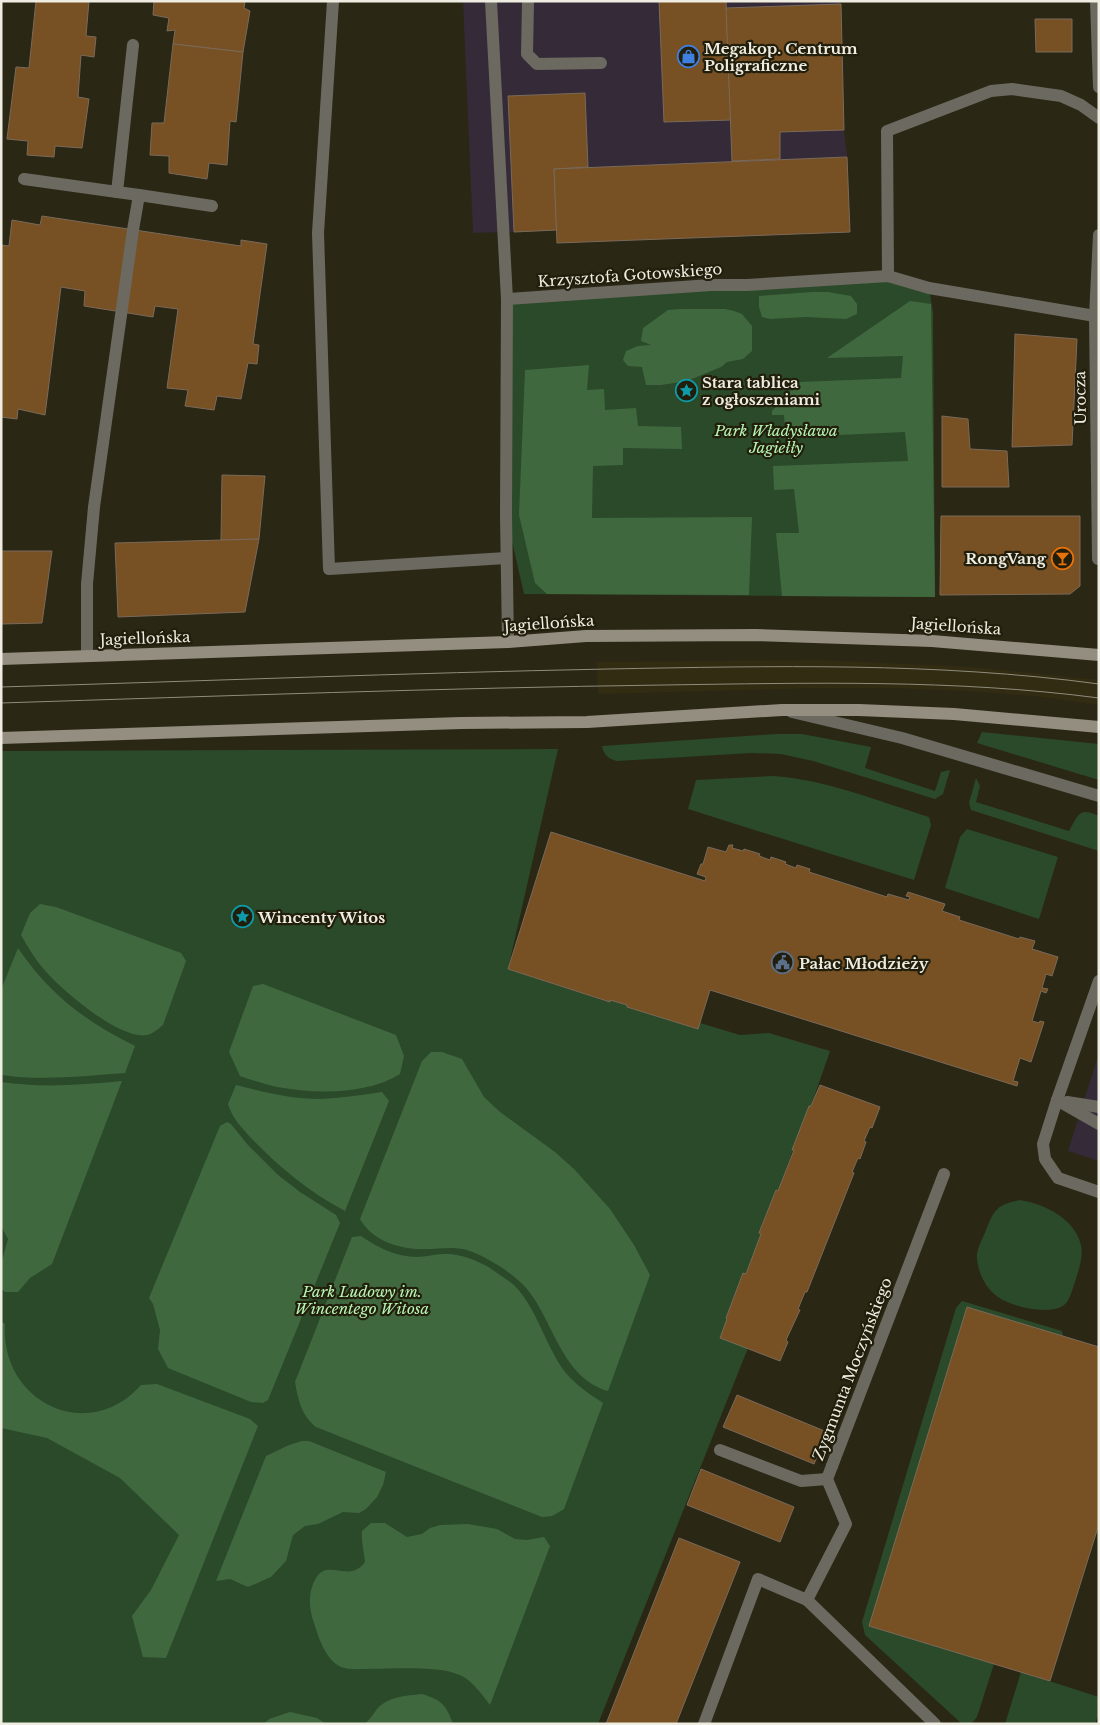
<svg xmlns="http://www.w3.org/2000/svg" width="1100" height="1725" font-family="'Libre Baskerville',serif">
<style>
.commercial{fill:#352a38}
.built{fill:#322c13}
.green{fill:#2a4a29}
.forest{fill:#40683f}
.building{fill:#775023;stroke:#7a6a5a}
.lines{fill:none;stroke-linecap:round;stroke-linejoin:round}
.service{stroke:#6c6960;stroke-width:12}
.minor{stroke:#6c6960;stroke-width:12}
.secondary{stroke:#938e80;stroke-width:12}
.tram{stroke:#8f8c7d;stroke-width:1}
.labels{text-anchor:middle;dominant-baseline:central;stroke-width:4.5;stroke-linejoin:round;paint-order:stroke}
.poi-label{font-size:15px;font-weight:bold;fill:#efede1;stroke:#221e0c;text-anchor:start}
.street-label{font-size:15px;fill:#efede1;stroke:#221e0c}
.park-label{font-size:15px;font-style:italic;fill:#b7f6b4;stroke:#221e0c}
</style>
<rect width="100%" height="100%" fill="#2b2715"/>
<!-- commercial -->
<g class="commercial">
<path d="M463 1H840L844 130 847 157 850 232 557 243 556 230 473 233Z"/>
<path d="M1099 1053V1161L1068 1151Z"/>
</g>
<!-- built -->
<path class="built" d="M818 660 971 667 1099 680V705L1034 696 966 691 891 688H818L598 694 597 662Z"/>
<!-- green -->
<g class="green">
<path d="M888 276 929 288 933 312 935 597 524 594 506 515 507 299Z"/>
<path d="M982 732 1099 744V780L977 743Z"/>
<path d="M776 734H802L871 747 865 768 935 791 941 772 950 770 943 794 935 799 813 761 781 754 751 753 617 761C609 759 604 756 602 746Z"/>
<path d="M558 749 508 969 609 1002 610 1000 627 1005V1007L697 1029 700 1023 740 1035 769 1033 830 1051 811 1106H809L778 1191 776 1190 759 1233 761 1234 746 1274 743 1273 726 1318 748 1348 598 1724H1V751Z"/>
<path d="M774 776C827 780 878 801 929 817L931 825 914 880 688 809 696 780Z"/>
<path d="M976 778 980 786 976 802 1069 831C1078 816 1078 806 1099 816V851L971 810 969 803Z"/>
<path d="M967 829 1058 857 1039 919 945 888 960 837Z"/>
<path d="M1020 1200C1045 1204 1075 1219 1081 1245 1084 1257 1078 1271 1075 1282 1072 1290 1070 1301 1063 1306 1048 1315 1012 1307 998 1297 986 1289 978 1273 977 1258 976 1250 983 1238 986 1230 994 1209 998 1204 1020 1200Z"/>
<path d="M962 1301 1062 1331 1063 1336 994 1664 977 1717 971 1724H962L865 1635 862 1622 956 1308Z"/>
<path d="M1021 1672 1099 1697V1712L1095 1724H1005Z"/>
</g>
<!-- forest -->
<g class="forest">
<path d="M812 292H828L851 296 857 304V314L846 319 806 317 770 319 762 317 759 307V296Z"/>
<path d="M910 301 931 304 935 597 782 596 776 533H799L794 489 774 490 773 466 908 461 905 432 772 438V429L785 428 784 415H772V411L799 382 901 378 903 356 827 358Z"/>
<path d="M681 309H725L734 311 742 314 752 326V351L743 359 727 362 721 367 687 381 661 385H646L642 367 628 366 623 360 626 351 638 346 651 345 641 341 643 328 668 310Z"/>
<path d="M589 365 587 390 604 389 605 410 636 408 638 426 681 427 682 449 623 448V465L593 466 592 518 752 517 749 595 547 594 535 583 519 515 525 370Z"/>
<path d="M40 904 56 907 181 953 186 961 163 1025C158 1029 154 1033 147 1035 121 1040 67 994 50 976 38 964 29 949 21 935L30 913Z"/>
<path d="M18 948C50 995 85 1021 135 1046L125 1073C83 1076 43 1081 1 1075V990Z"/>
<path d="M263 984 396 1035 404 1056 400 1074C366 1095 316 1094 277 1087 264 1084 252 1080 240 1076L229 1052 253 986Z"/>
<path d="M431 1052H442L462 1059 484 1097 500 1112 555 1152 574 1169 610 1209 634 1245 650 1275 608 1391C562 1378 554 1322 527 1289 521 1282 512 1275 504 1269 493 1262 480 1254 467 1250 453 1246 439 1249 425 1249 401 1250 372 1241 360 1219L422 1061Z"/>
<path d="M122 1081 52 1264 30 1278 18 1292H5L1 1289V1260L3 1257 8 1239 1 1226V1082C41 1088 81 1085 122 1081Z"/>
<path d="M236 1085C264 1092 291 1099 320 1099 341 1098 362 1095 382 1092L389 1101 345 1211C309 1192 280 1168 252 1139 242 1128 232 1118 228 1104Z"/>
<path d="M227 1122 231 1124 247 1144 278 1175 300 1192 336 1215 340 1223 268 1400 263 1403 251 1402 168 1368 158 1349 160 1330 153 1304 149 1298 220 1126Z"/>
<path d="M361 1236C377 1247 396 1257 417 1257 426 1257 435 1254 443 1254 460 1253 476 1260 490 1268 498 1274 508 1280 515 1286 537 1309 546 1347 565 1372 576 1385 589 1394 603 1403L564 1509 552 1516 542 1517 316 1427C301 1415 298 1399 295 1382L352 1237Z"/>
<path d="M1 1321 5 1324C0 1402 88 1445 141 1385L157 1384 250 1419 258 1426 166 1658 143 1657 132 1616 151 1590 179 1535 120 1478 47 1438 1 1428Z"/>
<path d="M302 1441H309L386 1472 383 1485 377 1497 366 1509 359 1513 343 1512 318 1524 305 1526 293 1535 286 1561 271 1577 248 1587 230 1579 216 1581 266 1456 289 1445Z"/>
<path d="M371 1523H385L407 1537 422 1534 430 1528 440 1525 468 1524 497 1529 515 1539 527 1540 544 1537 550 1546 490 1705C480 1692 470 1677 454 1673 432 1666 391 1669 367 1669 359 1669 348 1670 341 1667 326 1660 319 1639 315 1626 309 1610 307 1593 316 1578 328 1558 349 1584 365 1562 364 1551 361 1542 362 1531Z"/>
<path d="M422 1694C441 1700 446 1704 453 1724H364C370 1720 373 1714 377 1709 389 1696 405 1696 422 1694Z"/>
<path d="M290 1712 317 1718 326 1724H264L269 1719Z"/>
</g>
<!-- building -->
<g class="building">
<path d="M36 1H89L86 36 96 37 94 57 81 55 78 97 89 99 82 148 55 146 54 157 27 155 28 141 7 139 16 67 29 68Z"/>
<path d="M154 1H245L244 8 250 11 243 52 173 44 175 30 167 31 169 18 153 15Z"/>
<path d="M659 1H726L731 120 664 122Z"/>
<path d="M841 4 844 130 780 132V159L732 161 726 8Z"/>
<path d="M1035 19H1072V52H1036Z"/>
<path d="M173 44 243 52 236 122 230 121 227 165 209 163 207 179 169 173V156L150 155 152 123H164Z"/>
<path d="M585 93 588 167 554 169 557 230 514 232 508 96Z"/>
<path d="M847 157 850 232 557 243 554 169Z"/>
<path d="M42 216 241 246V240L267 244 253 344 259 345 257 364 248 363 241 399 217 396 214 410 185 406 188 390 167 388 178 309 155 306 153 317 84 306 85 291 61 287 45 415 18 409 17 419 1 417V245L9 246 12 220 40 225Z"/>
<path d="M1015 334 1077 339 1072 445 1012 447Z"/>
<path d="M942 416 968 419 970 449 1007 451 1009 487H942Z"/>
<path d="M222 475 265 476 259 539 221 540Z"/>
<path d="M941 516H1080V586L1070 594 940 595Z"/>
<path d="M259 539 245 612 118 617 115 543Z"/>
<path d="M1 551H52L42 623 1 624Z"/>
<path d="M551 832 705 881 706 877 697 874 701 864H703L708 847 726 852 729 845H733L732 848 743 851 744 849 760 854 759 856 770 860 771 857 786 862 785 864 796 868 797 865 810 869 809 872 887 897 888 894 909 900 910 897 906 896 908 892 945 904 942 911 960 917 959 920 1019 939 1020 937 1035 941 1032 949 1058 957 1052 976 1046 974 1042 988 1048 989 1046 993 1041 991 1032 1021 1039 1023 1040 1021 1044 1022 1031 1062 1020 1058 1013 1081 1018 1082 1017 1086 710 990 698 1029 627 1007V1005L610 1000V1002L508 969Z"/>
<path d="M820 1085 880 1107 872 1128 870 1127 864 1141 866 1142 860 1159 858 1158 852 1172 854 1173 807 1292H805L798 1309 800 1310 786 1340 788 1342 780 1361 720 1338 727 1319 726 1318 743 1273 746 1274 761 1234 759 1233 776 1190 778 1191 794 1150H792L809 1106H811Z"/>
<path d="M967 1307 1099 1347V1524L1050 1681 869 1626Z"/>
<path d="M737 1395 827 1432 814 1464 723 1427Z"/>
<path d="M701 1469 794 1507 780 1542 687 1505Z"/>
<path d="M679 1538 740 1562 676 1724H606Z"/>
</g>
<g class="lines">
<!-- service -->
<g class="service">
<path d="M333 1 318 233 329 569 506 558"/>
<path d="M491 1 507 299"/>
<path d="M528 1 527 54 537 64 601 63"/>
<path d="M888 276 887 131 991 91 1012 89 1061 96 1081 105 1099 118"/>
<path d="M792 712 902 738 1099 796"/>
<path d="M1057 1100 1099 1124"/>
<path d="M1067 1102 1099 1107"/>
<path d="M720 1450 801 1481 827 1479"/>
<path d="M832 1466 944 1174"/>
</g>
<!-- minor -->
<g class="minor">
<path d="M1096 1 1099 87"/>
<path d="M24 179 117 192"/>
<path d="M139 195 212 206"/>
<path d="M1098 559 1095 316 1099 235"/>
<path d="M508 642 506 515 507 299 711 285H747L888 276 929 288 1095 316"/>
<path d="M87 656V584L94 507 133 230 139 195 117 192 133 45"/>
<path d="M1099 981 1057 1100 1043 1144 1045 1159 1058 1178 1099 1192"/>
<path d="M832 1466 827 1479 846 1524 807 1600 935 1724"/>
<path d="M704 1724 758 1579 807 1600"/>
</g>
<!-- secondary -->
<g class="secondary">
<path d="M1 659 508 642 586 636 756 635 932 641 1099 655"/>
<path d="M1 738 461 723 587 722 782 710H859L954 714 1099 727"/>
</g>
<!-- tram -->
<g class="tram">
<path d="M1 687C204 681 406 673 608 669 772 666 936 662 1099 684"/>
<path d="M1 703C222 696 443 688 663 685 808 683 954 679 1099 698"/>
</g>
</g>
<!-- icons -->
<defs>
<symbol id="shop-ring" viewBox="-11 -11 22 22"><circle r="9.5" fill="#221e0c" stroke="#3f7fe0" stroke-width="1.5"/><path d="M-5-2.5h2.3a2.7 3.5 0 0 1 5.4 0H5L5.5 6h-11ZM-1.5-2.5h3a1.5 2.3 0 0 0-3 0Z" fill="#3f7fe0"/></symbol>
<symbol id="sight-ring" viewBox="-11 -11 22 22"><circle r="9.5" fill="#221e0c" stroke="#0f9aa8" stroke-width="1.5"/><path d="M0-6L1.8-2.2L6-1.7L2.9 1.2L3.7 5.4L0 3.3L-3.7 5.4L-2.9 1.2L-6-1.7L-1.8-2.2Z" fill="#0f9aa8"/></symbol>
<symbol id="bar-ring" viewBox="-11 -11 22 22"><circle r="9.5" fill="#221e0c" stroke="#e8710a" stroke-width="1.5"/><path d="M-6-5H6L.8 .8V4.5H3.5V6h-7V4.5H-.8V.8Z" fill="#e8710a"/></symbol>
<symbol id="civic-ring" viewBox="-11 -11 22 22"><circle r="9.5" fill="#221e0c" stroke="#5c6f8a" stroke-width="1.5"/><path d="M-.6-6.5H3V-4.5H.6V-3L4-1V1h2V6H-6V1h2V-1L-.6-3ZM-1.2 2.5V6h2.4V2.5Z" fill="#5c6f8a"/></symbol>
</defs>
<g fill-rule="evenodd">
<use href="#shop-ring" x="676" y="44" width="25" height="25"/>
<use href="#sight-ring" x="674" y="378" width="25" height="25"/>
<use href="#bar-ring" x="1050" y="546" width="25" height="25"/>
<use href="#sight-ring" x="230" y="904" width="25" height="25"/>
<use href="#civic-ring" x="770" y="950" width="25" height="25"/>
</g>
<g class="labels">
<!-- poi labels -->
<g class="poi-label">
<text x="704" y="48">Megakop. Centrum<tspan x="704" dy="17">Poligraficzne</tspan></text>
<text x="702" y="382">Stara tablica<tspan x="702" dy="17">z ogłoszeniami</tspan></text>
<text x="1046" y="558" text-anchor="end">RongVang</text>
<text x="258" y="917">Wincenty Witos</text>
<text x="799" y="963">Pałac Młodzieży</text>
</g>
<!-- street labels -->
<g class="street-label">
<text transform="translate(630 275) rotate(-4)">Krzysztofa Gotowskiego</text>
<text transform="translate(1080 398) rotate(-91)">Urocza</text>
<text transform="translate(549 623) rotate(-4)">Jagiellońska</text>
<text transform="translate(956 626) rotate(4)">Jagiellońska</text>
<text transform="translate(145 638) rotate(-2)">Jagiellońska</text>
<text transform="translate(852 1369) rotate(-69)">Zygmunta Moczyńskiego</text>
</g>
<!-- park labels -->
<g class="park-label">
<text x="776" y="430">Park Władysława<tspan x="776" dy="17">Jagiełły</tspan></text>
<text x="362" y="1291">Park Ludowy im.<tspan x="362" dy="17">Wincentego Witosa</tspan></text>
</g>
</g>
<!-- border -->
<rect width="1100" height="1725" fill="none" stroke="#efede1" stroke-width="5"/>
</svg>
